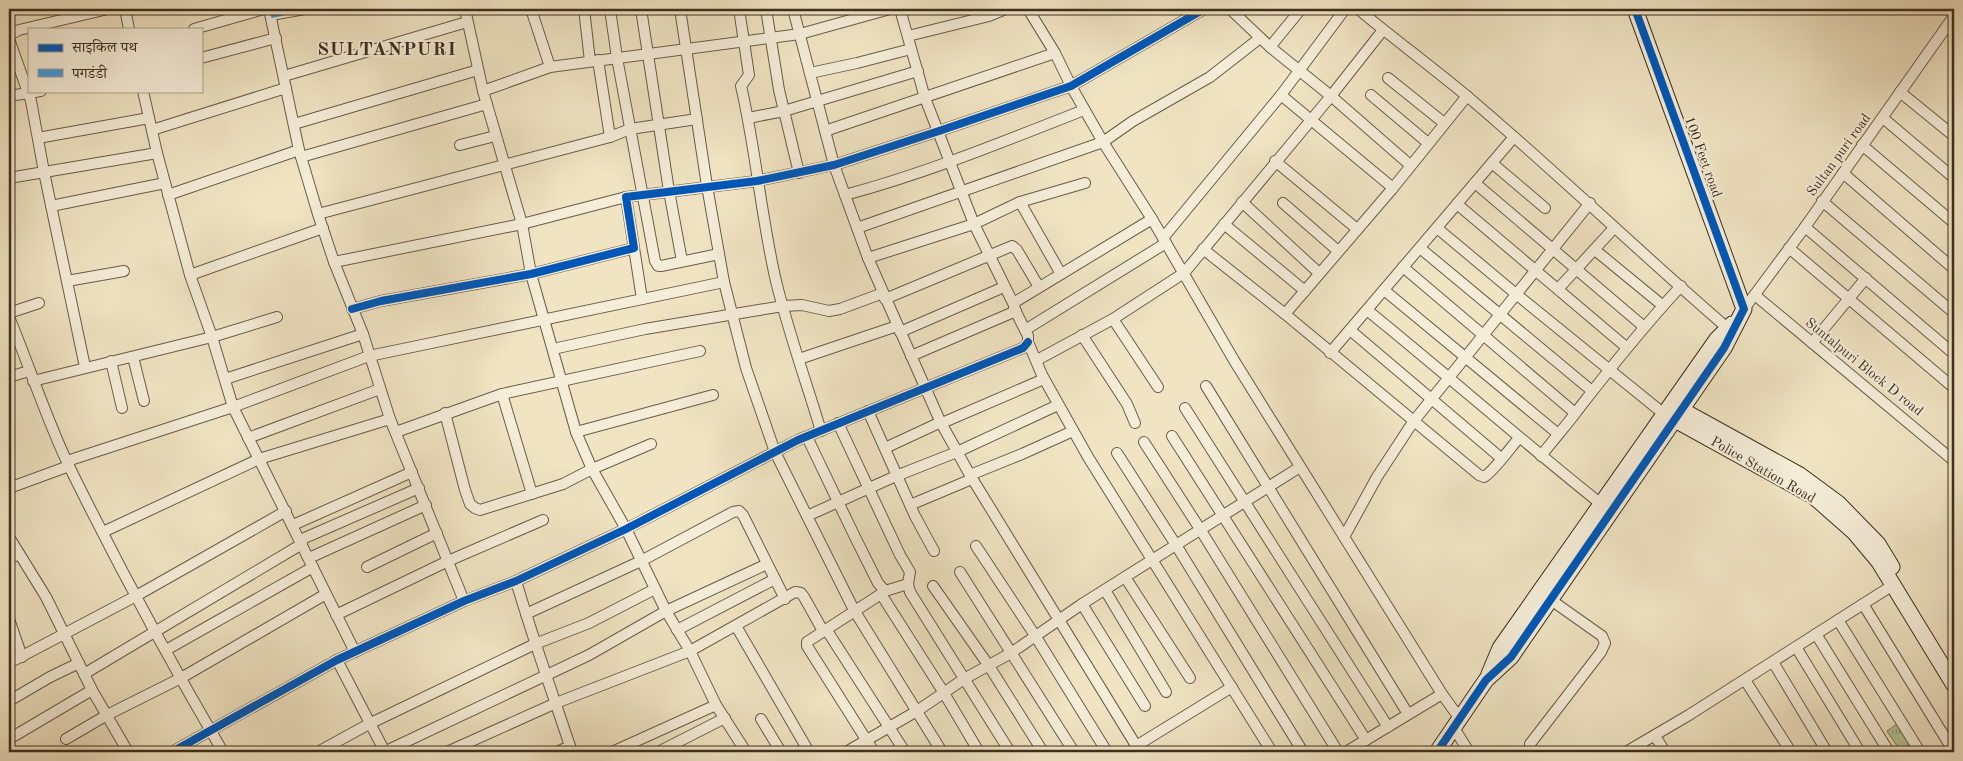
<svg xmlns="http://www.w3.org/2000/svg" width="1963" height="761" font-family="'Old Standard TT','Noto Serif Devanagari',serif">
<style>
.park{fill:url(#park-tufts);stroke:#7a7a5a}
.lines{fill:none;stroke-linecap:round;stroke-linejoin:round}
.street-casing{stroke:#6a5c48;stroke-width:12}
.secondary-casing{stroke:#3d2f1f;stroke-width:17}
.street{stroke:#f5edd8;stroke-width:10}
.secondary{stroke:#f5edd8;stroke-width:15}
.quiet{stroke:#3f9de0;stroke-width:6;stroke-dasharray:12 6;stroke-linecap:butt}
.cycleway-casing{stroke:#f5edd8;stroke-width:11}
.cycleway{stroke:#0057b8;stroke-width:8}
.labels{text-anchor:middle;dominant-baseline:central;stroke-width:4;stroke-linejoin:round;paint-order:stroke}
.street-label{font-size:14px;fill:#3d2f1f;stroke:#f5edd8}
.district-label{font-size:19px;font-weight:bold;letter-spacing:1px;fill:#3d2f1f;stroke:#f5edd8}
</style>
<defs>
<pattern id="park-tufts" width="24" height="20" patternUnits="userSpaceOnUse" patternTransform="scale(1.25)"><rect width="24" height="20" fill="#b6c596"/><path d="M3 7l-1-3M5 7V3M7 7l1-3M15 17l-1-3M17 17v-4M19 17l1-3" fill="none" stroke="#95a07a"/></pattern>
</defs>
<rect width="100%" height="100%" fill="#f0e4c3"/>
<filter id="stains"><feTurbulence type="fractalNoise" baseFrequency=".004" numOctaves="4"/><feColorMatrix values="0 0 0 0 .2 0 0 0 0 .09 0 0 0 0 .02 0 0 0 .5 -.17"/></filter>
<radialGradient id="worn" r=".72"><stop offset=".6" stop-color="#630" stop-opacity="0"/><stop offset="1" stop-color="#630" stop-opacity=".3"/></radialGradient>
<!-- park -->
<path class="park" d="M1901 721 1920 752H1901L1887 731Z"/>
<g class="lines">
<defs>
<g id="street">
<path d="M125 9 129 29"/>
<path d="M269 9 299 150 318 214 334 262 363 334 390 419 464 601"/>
<path d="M465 9 483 91 522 224 531 274 576 432 592 469 626 529 666 611 690 651 716 705 746 752"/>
<path d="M531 9 550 67"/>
<path d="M584 9 590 61"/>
<path d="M610 9 617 58 655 261 658 266H661L719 254"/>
<path d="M641 9 669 191 682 261"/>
<path d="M680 9 707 186 724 282 746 368 775 452 854 610 942 752"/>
<path d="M739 9 749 75 741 86C756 150 761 217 776 281 788 331 806 381 821 431"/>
<path d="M766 9 779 90 799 173"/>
<path d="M793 9 834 165 868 258 940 421 970 475 1140 752"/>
<path d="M900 9 925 98 974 224 1014 305"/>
<path d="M1028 9 1055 53 1071 86 1103 142 1152 219 1235 362 1442 694 1460 719"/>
<path d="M1230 9 1270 47 1331 96 1410 165"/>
<path d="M1358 9C1394 39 1432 67 1468 97 1558 173 1642 255 1732 332"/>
<path d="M271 15 305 9"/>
<path d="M194 29 264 9"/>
<path d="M9 35 19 30 108 9"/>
<path d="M908 36 989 16 1006 9"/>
<path d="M9 39 31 101 44 172 85 367"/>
<path d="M1270 47 1301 9"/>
<path d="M201 58 276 38"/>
<path d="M598 60 610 137"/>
<path d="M810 73 857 63 911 49"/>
<path d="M284 76 467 22"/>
<path d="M1388 78 1444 123"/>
<path d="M143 91 157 153 190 275 212 337 233 407 355 652"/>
<path d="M483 91 550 67 800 34 890 9"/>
<path d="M1900 92 1954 136"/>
<path d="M1281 95 1393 188"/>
<path d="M1371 95 1428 143"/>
<path d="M9 96 41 91"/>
<path d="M748 118 784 111 918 71"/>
<path d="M1883 118 1954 178"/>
<path d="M294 124 478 70"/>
<path d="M152 130 286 88"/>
<path d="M825 131 1055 53"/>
<path d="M38 138 149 118"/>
<path d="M460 145 495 136"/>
<path d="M1862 145 1954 223"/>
<path d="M301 157 487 104"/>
<path d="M1275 161 1357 229"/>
<path d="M1492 163 1545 208"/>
<path d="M1843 173 1954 269"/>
<path d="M9 178 157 153"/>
<path d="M1475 183 1643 326"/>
<path d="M168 195 299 150"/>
<path d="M845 195C927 173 1005 141 1084 110"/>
<path d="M1822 201 1954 313"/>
<path d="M1020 202 1061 274"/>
<path d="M1242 202 1319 273"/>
<path d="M1283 203 1338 251"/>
<path d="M1457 204 1626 347"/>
<path d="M51 206 165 183"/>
<path d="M318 214 610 137 630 129 697 119"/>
<path d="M1152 219 1015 302 1014 308 1028 336V342L1042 375 1088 457 1272 752"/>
<path d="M1224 224 1305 291"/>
<path d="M1805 227 1954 354"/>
<path d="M857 228 1103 142 1133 121 1210 77 1260 38"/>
<path d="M1437 228 1516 294 1664 414"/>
<path d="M1163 238 1281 95 1345 9"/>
<path d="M634 248 642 299"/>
<path d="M1420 248 1592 391"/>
<path d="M1789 248 1954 388"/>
<path d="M1203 249 1285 314 1479 475 1484 477C1493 472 1511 447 1519 438"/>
<path d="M1595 250 1662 305"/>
<path d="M868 258 974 224 1020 202 1085 183"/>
<path d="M334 262 522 224 626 197"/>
<path d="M1403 267 1575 413"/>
<path d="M190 275 323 228"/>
<path d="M67 281 124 271"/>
<path d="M1558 289 1614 228"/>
<path d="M1384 290 1557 433"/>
<path d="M1756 296 1954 461"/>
<path d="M885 299 1012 246 1017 250 1039 287"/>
<path d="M352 309 381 301 531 274 634 248 626 197 757 181 834 165 939 131 1071 86 1204 9"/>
<path d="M1744 309 1805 227 1954 16"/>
<path d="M1367 310C1446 374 1522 441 1601 504"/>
<path d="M9 313 39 303"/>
<path d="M1285 314 1393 188 1467 96"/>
<path d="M9 317C29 365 45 415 67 462 115 560 168 658 223 752"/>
<path d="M1113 319 1158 387"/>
<path d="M1025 330 1166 243"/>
<path d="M1350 330 1501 458"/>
<path d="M900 332 1004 287"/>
<path d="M1082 335 1127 404 1135 423"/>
<path d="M1812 343 1866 278"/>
<path d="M553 349 645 329 783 306 802 305 829 311 840 309 883 293"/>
<path d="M1330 353 1514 137"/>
<path d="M911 356 1016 311"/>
<path d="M133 357 144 401"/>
<path d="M799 359 897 326"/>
<path d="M1037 360 1113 319 1184 273 1331 96 1383 30"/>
<path d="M111 361 122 408"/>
<path d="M9 377 29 371"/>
<path d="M225 379 363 334"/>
<path d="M33 381 212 337 277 317"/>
<path d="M1206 386 1408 714"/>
<path d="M502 394 532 494"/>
<path d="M1185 408 1388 727"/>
<path d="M868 411 915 516 934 551"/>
<path d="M445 413 465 490 470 504 475 508 480 510 563 484 592 469 651 444"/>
<path d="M838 423 900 555 910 572 908 584 910 592 1010 752"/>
<path d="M942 423 1044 379"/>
<path d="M396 432 502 394 700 351"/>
<path d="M576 432 713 395"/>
<path d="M1172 436 1366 740"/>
<path d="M807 437 854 535 878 583 885 591 881 594 944 693 979 752"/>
<path d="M248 438 380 389"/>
<path d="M1144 442 1200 529 1338 752"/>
<path d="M885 448 941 422"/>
<path d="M1117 453 1176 545 1303 752"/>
<path d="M1541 456C1553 440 1566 426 1577 411 1611 367 1644 326 1681 286"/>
<path d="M67 461 233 407 369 356 724 282"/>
<path d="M970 475 1022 454 1073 431"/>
<path d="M9 488 69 466"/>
<path d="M910 505 972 479"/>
<path d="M807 516 896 476 957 452 1058 405"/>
<path d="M293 525 412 472"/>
<path d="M103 532 259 459 390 419"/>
<path d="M9 537 46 597 92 690 128 752"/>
<path d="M1344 537 1377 477 1413 422 1590 203"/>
<path d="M300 540 419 488"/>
<path d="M976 546 1036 637 1107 752"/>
<path d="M309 558 426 505"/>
<path d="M9 559 19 554"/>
<path d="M367 567 437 533"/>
<path d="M960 572 1074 752"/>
<path d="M1125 577 1190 678"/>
<path d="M516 581C533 639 553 695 572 752"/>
<path d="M933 586 989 666 1043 752"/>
<path d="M1105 590 1166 692"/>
<path d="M885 591 908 584"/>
<path d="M1082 604 1145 706"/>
<path d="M1863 604 1954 752"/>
<path d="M526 614 641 561 733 512 739 511 743 515 785 599"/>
<path d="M336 615 448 561 543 520"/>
<path d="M9 619 22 657"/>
<path d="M1838 620 1920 752"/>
<path d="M736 626 809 752"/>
<path d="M826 629 905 752"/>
<path d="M677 630 775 579"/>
<path d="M1816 634 1889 752"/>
<path d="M1796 647 1860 752"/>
<path d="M166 650 313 567"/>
<path d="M337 660 385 752"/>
<path d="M1773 662 1827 752"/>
<path d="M9 663 136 596 286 511"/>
<path d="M84 674 302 544"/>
<path d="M1745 680 1791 752"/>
<path d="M9 701 50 677 79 663"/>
<path d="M761 719 781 752"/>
<path d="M1454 728 1469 752"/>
<path d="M1655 736 1665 752"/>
<path d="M9 739 92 690"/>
<path d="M66 739 107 715 181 678 326 594"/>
<path d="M1530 744 1601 652 1605 643 1602 636 1551 600"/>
<path d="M1136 746 1232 687"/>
<path d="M172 752 337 660 464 601 516 581 626 529 798 440 1023 348 1028 342"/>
<path d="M318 752 369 724 535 644 589 623 655 589"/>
<path d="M384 752 589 655 666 611 767 564"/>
<path d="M447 752 556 703 690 651 795 592 801 593 804 597 823 631"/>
<path d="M557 752 570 746"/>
<path d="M612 752 716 705"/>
<path d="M658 752 725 718"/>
<path d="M846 752 917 711 964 679 1011 653 1082 604 1300 467"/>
<path d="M874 752 807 646V642L881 594"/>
<path d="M1346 752 1442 694"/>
<path d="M1626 752 1689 715 1893 585"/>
</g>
<g id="secondary">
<path d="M1673 405 1800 475 1838 503 1878 544 1892 567"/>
<path d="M1666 415 1813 496 1854 532 1879 562 1954 685"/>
<path d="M1489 674 1500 648 1717 339 1732 324"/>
<path d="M1437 752 1486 680 1511 657 1724 348 1744 309 1635 9"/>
</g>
</defs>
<!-- street casing -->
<use href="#street" class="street-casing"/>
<!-- secondary casing -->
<use href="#secondary" class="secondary-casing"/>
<!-- street -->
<use href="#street" class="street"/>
<!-- secondary -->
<use href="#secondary" class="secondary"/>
<!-- quiet -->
<path class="quiet" d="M271 15 305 9"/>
<defs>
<g id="cycleway">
<path d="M352 309 381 301 531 274 634 248 626 197 757 181 834 165 939 131 1071 86 1204 9"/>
<path d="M172 752 337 660 464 601 516 581 626 529 798 440 1023 348 1028 342"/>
<path d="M1437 752 1486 680 1511 657 1724 348 1744 309 1635 9"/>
</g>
</defs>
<!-- cycleway casing -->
<use href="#cycleway" class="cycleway-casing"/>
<!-- cycleway -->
<use href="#cycleway" class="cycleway"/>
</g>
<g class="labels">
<!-- street labels -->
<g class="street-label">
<text transform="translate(1839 155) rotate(-54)">Sultan puri road</text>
<text transform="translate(1703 157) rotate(70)">100 Feet road</text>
<text transform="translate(1864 367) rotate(39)">Suntalpuri Block D road</text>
<text transform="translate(1763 470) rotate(30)">Police Station Road</text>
</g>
<!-- district labels -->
<g class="district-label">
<text x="387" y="50">SULTANPURI</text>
</g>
</g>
<!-- margin -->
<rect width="1963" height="761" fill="none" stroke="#f0e4c3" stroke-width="30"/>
<rect x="10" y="10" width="1943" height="741" fill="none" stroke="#3d2f1f" stroke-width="2.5"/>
<rect x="15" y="15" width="1933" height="731" fill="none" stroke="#3d2f1f"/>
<!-- legend -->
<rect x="28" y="28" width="175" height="65" fill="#f5edd8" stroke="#aba18e"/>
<rect x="38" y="44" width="25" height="8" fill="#0057b8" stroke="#aba18e"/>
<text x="72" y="52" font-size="15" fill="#3d2f1f">साइकिल पथ</text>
<rect x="38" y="69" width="25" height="8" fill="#3f9de0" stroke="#aba18e"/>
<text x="72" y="78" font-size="15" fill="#3d2f1f">पगडंडी</text>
<rect width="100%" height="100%" filter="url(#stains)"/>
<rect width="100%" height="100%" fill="url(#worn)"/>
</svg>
